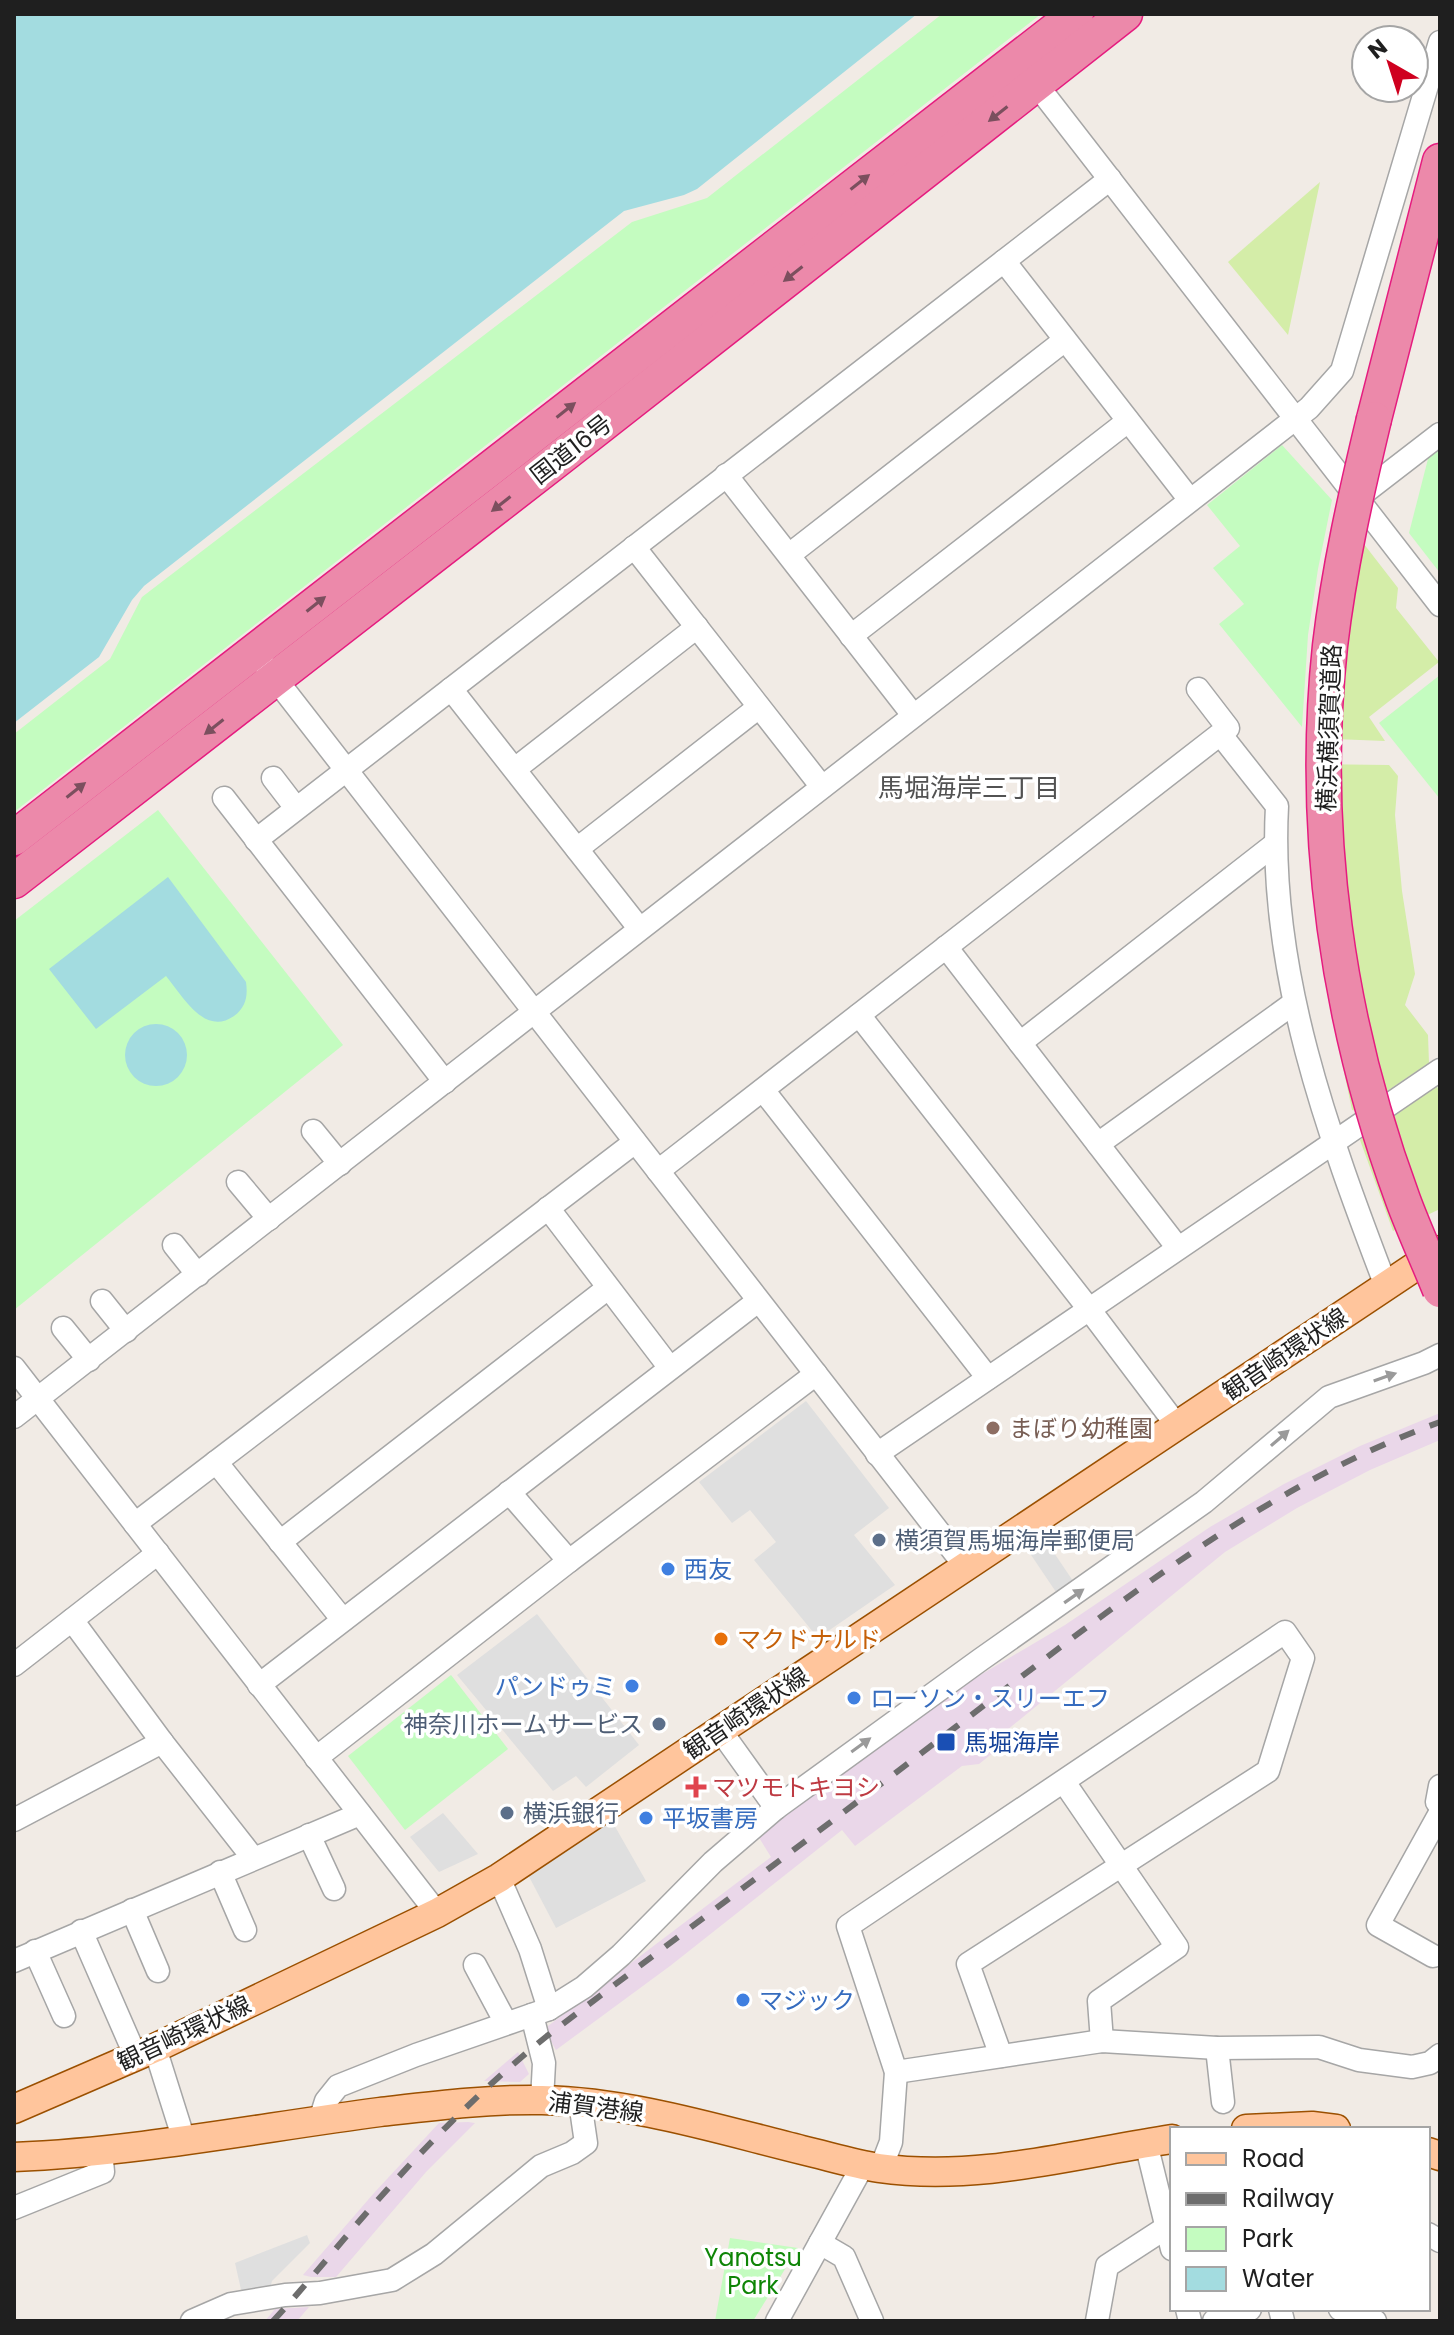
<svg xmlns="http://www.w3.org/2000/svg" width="1454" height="2335" font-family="Poppins,'Noto Sans JP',sans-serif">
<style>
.industrial{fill:#ead7e9}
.grass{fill:#d4eda8}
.park{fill:#c4fcc0}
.parking{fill:#dfdfdf}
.water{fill:#a3dce0}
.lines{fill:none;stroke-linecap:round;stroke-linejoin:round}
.minor-casing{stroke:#a6a6a6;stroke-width:25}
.major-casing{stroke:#9b5000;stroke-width:31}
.highway-casing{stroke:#e51c7f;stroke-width:37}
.minor{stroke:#fff;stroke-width:22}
.major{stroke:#ffc59c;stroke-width:28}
.highway{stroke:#ec89aa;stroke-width:34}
.rail{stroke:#6d6d6d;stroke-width:6;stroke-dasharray:16 16;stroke-linecap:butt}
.highway-bridge-casing{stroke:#e51c7f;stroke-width:37;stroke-linecap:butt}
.highway-bridge{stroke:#ec89aa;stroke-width:34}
.oneway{fill:#7b4f5e}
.oneway2{fill:#9a9a9a}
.education-dot{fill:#8d6e63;stroke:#fff;stroke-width:3}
.service-dot{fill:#5c6f8a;stroke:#fff;stroke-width:3}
.shop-dot{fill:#3f7fe0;stroke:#fff;stroke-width:3}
.food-dot{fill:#e8710a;stroke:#fff;stroke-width:3}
.transit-dot{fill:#1a4fb4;stroke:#fff;stroke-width:3}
.health-dot{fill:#e0444e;stroke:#fff;stroke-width:3}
.labels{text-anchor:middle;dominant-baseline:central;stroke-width:7;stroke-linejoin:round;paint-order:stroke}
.street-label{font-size:24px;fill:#1f1f1f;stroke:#fff}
.education-label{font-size:24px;fill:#785e54;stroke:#fff;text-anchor:start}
.service-label{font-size:24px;fill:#4e5e75;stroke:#fff;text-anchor:start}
.shop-label{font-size:24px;fill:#366cbe;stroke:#fff;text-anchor:start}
.food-label{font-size:24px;fill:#c56008;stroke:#fff;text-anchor:start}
.transit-label{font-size:24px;fill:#164399;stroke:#fff;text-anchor:start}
.health-label{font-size:24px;fill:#be3a42;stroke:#fff;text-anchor:start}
.park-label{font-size:24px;fill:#0e8506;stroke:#fff}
.neighbourhood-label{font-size:26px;fill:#525252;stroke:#fff}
</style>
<rect width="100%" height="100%" fill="#f1ebe5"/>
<!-- industrial -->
<g class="industrial">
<path d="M1440 1413V1440L1370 1470 1297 1508 1225 1552 1001 1735 994 1752 979 1764 962 1766 855 1846 842 1830 670 1966 556 2050 544 2029 771 1857 758 1836 922 1712 960 1687 1065 1625 1210 1527 1284 1484 1360 1446Z"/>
<path d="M518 2052 529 2074 520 2082 484 2081Z"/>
<path d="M468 2122 475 2123 426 2172 336 2277H311L303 2275 374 2193 439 2123Z"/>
<path d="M309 2307 297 2321H265L275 2309Z"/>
</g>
<!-- grass -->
<g class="grass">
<path d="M1320 182 1288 335 1228 262Z"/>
<path d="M1336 508 1398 588 1396 608 1439 662 1369 717 1385 741 1309 738 1313 635Z"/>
<path d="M1307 764 1389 765 1398 776 1395 815 1402 891 1415 974 1405 1005 1428 1035 1429 1063 1357 1111 1352 1110 1329 1000 1314 878Z"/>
<path d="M1437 1086 1440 1095V1209L1393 1231 1360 1140Z"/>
</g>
<!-- park -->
<g class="park">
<path d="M942 14H1041L14 812V734L110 659 142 597 632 222 707 198Z"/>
<path d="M1282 445 1332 500 1318 569 1308 635 1302 727 1219 624 1244 604 1213 568 1240 546 1207 505Z"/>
<path d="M1440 446V573L1409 533 1429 455Z"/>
<path d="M1440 675V799L1379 723Z"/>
<path d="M158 810 343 1045 14 1310V921Z"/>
<path d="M451 1675 508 1749 405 1830 348 1756Z"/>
<path d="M730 2238 798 2248 753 2321H715Z"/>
</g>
<!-- parking -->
<g class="parking">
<path d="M806 1401 889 1508 854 1535 895 1585 818 1638 754 1560 776 1542 750 1510 732 1523 699 1482Z"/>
<path d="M1040 1532 1073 1581 1056 1592 1023 1543Z"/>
<path d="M537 1614 639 1745 586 1787 576 1776 553 1791 457 1675Z"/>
<path d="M443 1813 478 1854 439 1872 410 1837Z"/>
<path d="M609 1816 646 1881 556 1928 525 1869Z"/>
<path d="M307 2235 310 2243 272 2281 269 2292 242 2294 235 2263Z"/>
</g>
<!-- water -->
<g class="water">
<path d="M14 14H917L697 189 684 195 624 211 144 586 132 600 99 657 14 723Z"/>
<path d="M168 877 246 982C248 996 246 1007 234 1016 204 1037 182 995 166 976L96 1029 49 969Z"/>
<circle cx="156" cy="1055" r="31"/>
</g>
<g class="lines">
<defs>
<g id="minor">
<path d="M1029 75 1440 605"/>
<path d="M1004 261 1190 500"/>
<path d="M726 475 913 715"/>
<path d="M1357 498 1440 434"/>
<path d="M634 547 822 787"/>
<path d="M789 555 1065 340"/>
<path d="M851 636 1128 421"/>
<path d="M267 668 966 1567"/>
<path d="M451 689 639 928"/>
<path d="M1221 735 1277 806C1268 971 1328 1134 1386 1286"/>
<path d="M515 769 697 627"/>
<path d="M273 778 296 808"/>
<path d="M224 798 445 1082"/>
<path d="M256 840 1110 179"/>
<path d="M577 849 759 707"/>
<path d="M946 947 1178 1248"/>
<path d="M859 1015 1089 1309 1178 1427"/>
<path d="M1020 1043 1275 844"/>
<path d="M763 1090 988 1378"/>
<path d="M313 1131 340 1164"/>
<path d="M1098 1144 1294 1003"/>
<path d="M658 1171 1228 728 1198 689"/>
<path d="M238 1182 269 1219"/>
<path d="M548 1208 670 1368"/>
<path d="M174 1245 198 1275"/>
<path d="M102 1301 126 1331"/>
<path d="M63 1328 89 1360"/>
<path d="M14 1368 437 1913"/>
<path d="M14 1417 1309 408 1342 371 1440 42"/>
<path d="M877 1454 1440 1070"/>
<path d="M216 1462 343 1620"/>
<path d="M135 1524 635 1142"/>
<path d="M280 1542 608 1288"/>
<path d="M569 1561 816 1374"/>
<path d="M72 1620 162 1742 253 1858"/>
<path d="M14 1665 158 1553"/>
<path d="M259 1685 758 1301"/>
<path d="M720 1730 776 1808"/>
<path d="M316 1758 569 1561 509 1492"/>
<path d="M1064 1782 1177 1947 1099 2001 1102 2041"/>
<path d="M1440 1786 1437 1802 1440 1806"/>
<path d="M14 1820 162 1742"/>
<path d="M309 1835 334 1889"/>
<path d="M220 1872 245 1930"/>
<path d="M499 1878 530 1949 549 2009"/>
<path d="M132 1910 158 1971"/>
<path d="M81 1931 136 2057"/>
<path d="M35 1951 64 2016"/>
<path d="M1433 1956 1378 1925 1440 1813"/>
<path d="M14 1961 360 1814"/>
<path d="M475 1965 506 2023"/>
<path d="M532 2015 544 2063 542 2100"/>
<path d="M155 2048 184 2140"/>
<path d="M1217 2048 1223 2102"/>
<path d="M896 2072 1102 2041 1217 2048 1319 2047 1359 2060 1412 2067 1430 2063 1440 2055"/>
<path d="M320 2120 326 2101 338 2086 416 2055 549 2009 584 1987 621 1955 713 1862 776 1808 980 1660 1204 1502 1329 1397 1424 1363 1440 1355"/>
<path d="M1146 2143 1172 2249"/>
<path d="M881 2168 891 2142 896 2072 848 1926 1285 1632 1303 1658 1268 1771 968 1964 1001 2056"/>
<path d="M14 2208 103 2172 101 2150"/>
<path d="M1428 2234 1440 2241"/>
<path d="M820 2243 844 2257 872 2321"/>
<path d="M1187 2309 1190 2321"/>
<path d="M1280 2309 1283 2321"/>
<path d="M1340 2309 1359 2312 1375 2321"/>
<path d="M192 2321 231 2304 285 2295 320 2293 392 2280 434 2254 541 2166 572 2153 586 2143 580 2102"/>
<path d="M777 2321 863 2165"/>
<path d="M1097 2321 1107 2266 1167 2227 1172 2226"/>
<path d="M1214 2321 1250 2309"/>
</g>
<g id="major">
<path d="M14 2109 155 2048 437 1913 499 1878 1440 1250"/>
<path d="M1246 2129 1312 2126 1336 2129"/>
<path d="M1428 2152 1440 2156"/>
<path d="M14 2157C137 2152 258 2128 380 2112 433 2106 488 2099 542 2100 631 2102 717 2129 802 2150 828 2156 853 2164 879 2168 978 2182 1074 2154 1172 2139"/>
</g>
<g id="highway">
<path d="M1374 419 1440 161"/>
<path d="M14 838 1076 14"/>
<path d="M14 881 562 456 1125 14"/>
</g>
</defs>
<!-- minor casing -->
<use href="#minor" class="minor-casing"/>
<!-- major casing -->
<use href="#major" class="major-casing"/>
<!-- highway casing -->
<use href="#highway" class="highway-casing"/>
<!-- minor -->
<use href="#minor" class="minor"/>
<!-- major -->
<use href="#major" class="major"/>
<!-- highway -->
<use href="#highway" class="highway"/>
<!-- rail -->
<path class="rail" d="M273 2321C309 2282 342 2240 377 2201 429 2142 486 2085 547 2036 684 1932 821 1830 957 1726 1108 1611 1259 1488 1440 1422"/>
<defs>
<path id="highway-bridge" d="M1374 419C1356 494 1339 569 1330 646 1310 833 1338 1024 1403 1200 1414 1230 1428 1260 1440 1290"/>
</defs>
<!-- highway-bridge casing -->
<use href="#highway-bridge" class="highway-bridge-casing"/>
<!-- highway-bridge -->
<use href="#highway-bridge" class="highway-bridge"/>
</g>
<!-- one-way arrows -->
<defs><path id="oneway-solid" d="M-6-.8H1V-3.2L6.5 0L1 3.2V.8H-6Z" transform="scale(2)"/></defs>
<g class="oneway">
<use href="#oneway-solid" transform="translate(998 114) rotate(142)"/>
<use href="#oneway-solid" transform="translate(860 182) rotate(-38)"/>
<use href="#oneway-solid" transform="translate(793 274) rotate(142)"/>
<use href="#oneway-solid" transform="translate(566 410) rotate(-38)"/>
<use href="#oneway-solid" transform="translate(501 504) rotate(142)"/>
<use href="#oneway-solid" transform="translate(316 604) rotate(-38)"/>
<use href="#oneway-solid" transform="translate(214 727) rotate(142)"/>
<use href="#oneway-solid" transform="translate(76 790) rotate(-38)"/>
</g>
<g class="oneway2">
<use href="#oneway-solid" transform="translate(1385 1377) rotate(-19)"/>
<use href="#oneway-solid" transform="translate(1280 1438) rotate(-41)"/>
<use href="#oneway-solid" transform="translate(1074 1596) rotate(-35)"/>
<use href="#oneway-solid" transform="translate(861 1745) rotate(-36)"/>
</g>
<!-- markers -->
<circle class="education-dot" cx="993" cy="1428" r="8"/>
<g class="service-dot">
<circle cx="879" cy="1540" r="8"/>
<circle cx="659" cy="1724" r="8"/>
<circle cx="507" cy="1813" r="8"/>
</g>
<g class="shop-dot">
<circle cx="668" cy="1569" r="8"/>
<circle cx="632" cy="1686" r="8"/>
<circle cx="854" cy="1698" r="8"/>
<circle cx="646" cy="1818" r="8"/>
<circle cx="743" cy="2000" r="8"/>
</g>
<circle class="food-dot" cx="721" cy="1639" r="8"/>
<rect class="transit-dot" x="936" y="1732" width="20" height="20" rx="4"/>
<path class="health-dot" d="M692 1775h8v8h8v8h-8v8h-8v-8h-8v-8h8z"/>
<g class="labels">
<!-- street labels -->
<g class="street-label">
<text transform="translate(571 449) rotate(-38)">国道16号</text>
<text transform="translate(1329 728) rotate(-88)">横浜横須賀道路</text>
<text transform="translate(1285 1354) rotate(-34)">観音崎環状線</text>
<text transform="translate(746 1713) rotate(-34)">観音崎環状線</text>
<text transform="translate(184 2033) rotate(-25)">観音崎環状線</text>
<text transform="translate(596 2107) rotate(7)">浦賀港線</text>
</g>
<!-- education labels -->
<g class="education-label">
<text x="1009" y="1428">まぼり幼稚園</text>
</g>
<!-- service labels -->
<g class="service-label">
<text x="895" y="1540">横須賀馬堀海岸郵便局</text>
<text x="643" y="1724" text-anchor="end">神奈川ホームサービス</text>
<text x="523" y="1813">横浜銀行</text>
</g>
<!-- shop labels -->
<g class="shop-label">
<text x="684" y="1569">西友</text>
<text x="616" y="1686" text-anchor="end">パンドゥミ</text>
<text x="870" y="1698">ローソン・スリーエフ</text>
<text x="662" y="1818">平坂書房</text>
<text x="759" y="2000">マジック</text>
</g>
<!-- food labels -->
<g class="food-label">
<text x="737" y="1639">マクドナルド</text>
</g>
<!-- transit labels -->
<g class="transit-label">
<text x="964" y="1742">馬堀海岸</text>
</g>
<!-- health labels -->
<g class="health-label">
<text x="712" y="1787">マツモトキヨシ</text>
</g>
<!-- park labels -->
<g class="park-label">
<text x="753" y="2257">Yanotsu<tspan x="753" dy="28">Park</tspan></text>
</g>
<!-- neighbourhood labels -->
<g class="neighbourhood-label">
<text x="969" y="788">馬堀海岸三丁目</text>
</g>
</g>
<!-- border -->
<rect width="1454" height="2335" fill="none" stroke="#1f1f1f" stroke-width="32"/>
<!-- legend -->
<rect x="1170" y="2127" width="260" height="184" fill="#ffffff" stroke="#a5a5a5" stroke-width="2"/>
<rect x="1186" y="2153" width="40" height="12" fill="#ffc59c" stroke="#a5a5a5" stroke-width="2"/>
<text x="1242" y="2167" font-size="24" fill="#1f1f1f">Road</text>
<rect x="1186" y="2193" width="40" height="12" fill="#6d6d6d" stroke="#a5a5a5" stroke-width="2"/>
<text x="1242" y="2207" font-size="24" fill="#1f1f1f">Railway</text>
<rect x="1186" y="2227" width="40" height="24" fill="#c4fcc0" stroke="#a5a5a5" stroke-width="2"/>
<text x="1242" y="2247" font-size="24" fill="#1f1f1f">Park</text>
<rect x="1186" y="2267" width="40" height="24" fill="#a3dce0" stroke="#a5a5a5" stroke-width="2"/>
<text x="1242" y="2287" font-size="24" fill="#1f1f1f">Water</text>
<!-- north arrow -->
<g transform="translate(1390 64) rotate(321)"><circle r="38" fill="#ffffff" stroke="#a5a5a5" stroke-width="2"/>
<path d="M0-6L14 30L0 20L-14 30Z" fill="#cf001f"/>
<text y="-12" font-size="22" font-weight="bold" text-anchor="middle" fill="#1f1f1f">N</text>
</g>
</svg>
